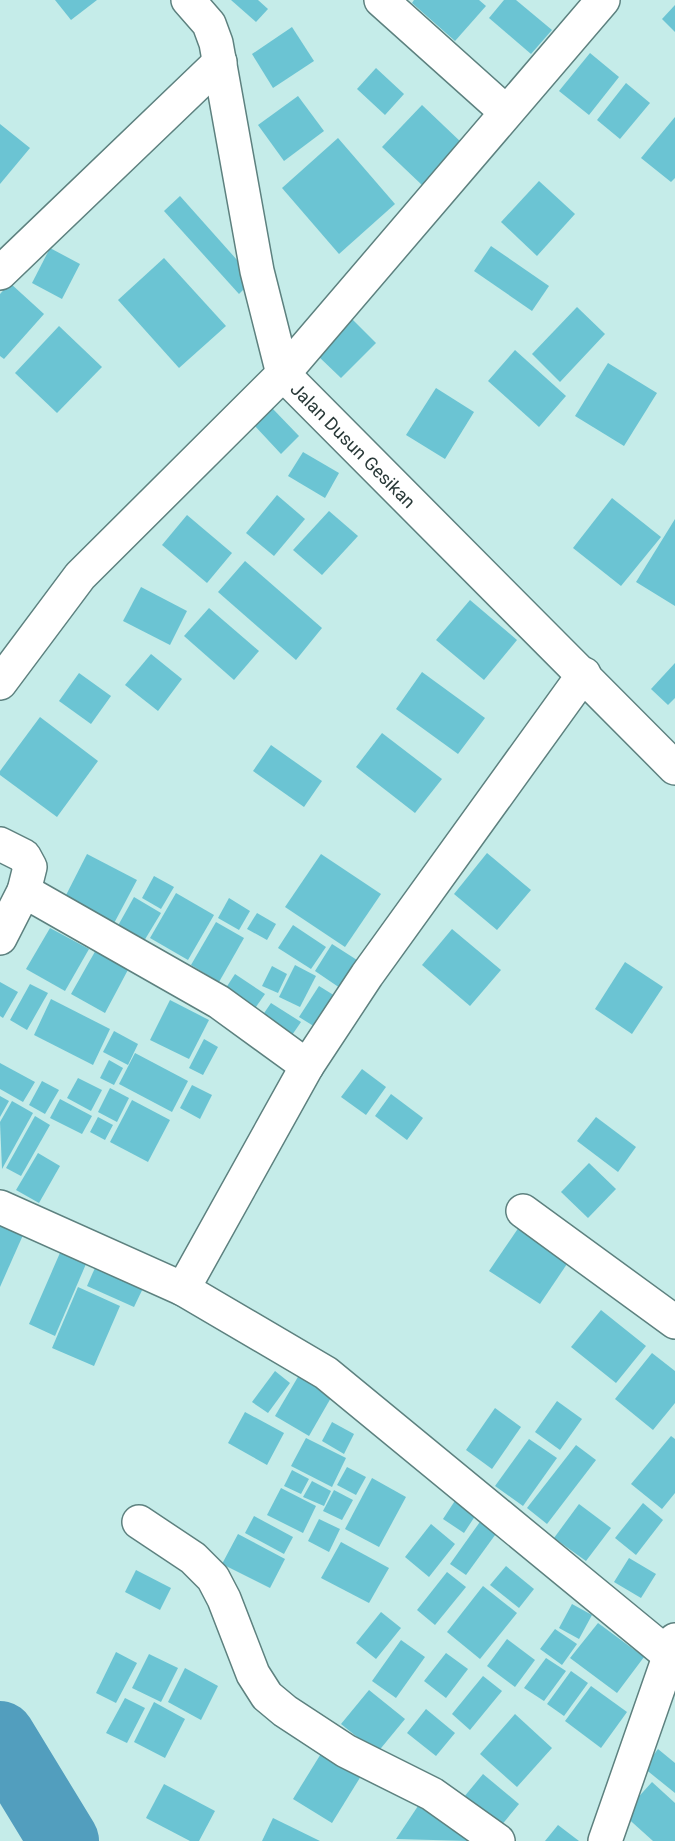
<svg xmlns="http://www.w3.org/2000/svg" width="675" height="1841" font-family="Roboto,sans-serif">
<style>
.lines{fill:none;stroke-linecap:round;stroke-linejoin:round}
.river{stroke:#529ebe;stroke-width:70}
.building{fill:#6bc4d3}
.minor-casing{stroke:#5d817f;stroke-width:36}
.minor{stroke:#fff;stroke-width:33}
.labels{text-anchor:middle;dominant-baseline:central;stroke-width:6;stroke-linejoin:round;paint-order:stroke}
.street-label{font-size:18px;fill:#293938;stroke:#c5ece9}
</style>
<rect width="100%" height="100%" fill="#c5ece9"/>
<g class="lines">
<!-- river -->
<path class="river" d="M0 1736 64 1841"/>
</g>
<!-- building -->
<g class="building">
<path d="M55 0H97L71 20Z"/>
<path d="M231 0H258L268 9 256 22Z"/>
<path d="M414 0H479L486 6 455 41 412 3Z"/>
<path d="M504 0H516L552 30 531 54 489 18Z"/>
<path d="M675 5V32L662 19Z"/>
<path d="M292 27 314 61 273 88 252 54Z"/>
<path d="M590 53 619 77 589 115 559 91Z"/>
<path d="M376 68 404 94 385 115 357 89Z"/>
<path d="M626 83 650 103 620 139 597 120Z"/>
<path d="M298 96 324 131 284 161 258 125Z"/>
<path d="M422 105 463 144 423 186 382 147Z"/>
<path d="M675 117V178L671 182 641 158Z"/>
<path d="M0 124 30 148 0 184Z"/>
<path d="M338 138 395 204 339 254 282 188Z"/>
<path d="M539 181 575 214 537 256 501 222Z"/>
<path d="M180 196 254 279 239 294 164 211Z"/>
<path d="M491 246 549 286 532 311 474 271Z"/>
<path d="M50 248 80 264 62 299 32 283Z"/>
<path d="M164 258 226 326 179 368 118 300Z"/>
<path d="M10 283 44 314 4 359 0 356V294Z"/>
<path d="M577 307 605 334 560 382 532 354Z"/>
<path d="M352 319 376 343 341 378 317 355Z"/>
<path d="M59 326 102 367 57 413 15 373Z"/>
<path d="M515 350 566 396 539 427 488 381Z"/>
<path d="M608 363 657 393 624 446 575 416Z"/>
<path d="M436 388 474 412 445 459 406 435Z"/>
<path d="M272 408 299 436 281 454 254 425Z"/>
<path d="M303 452 339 473 325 498 288 476Z"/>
<path d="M277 495 305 519 274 556 246 533Z"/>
<path d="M612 498 661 537 621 586 573 548Z"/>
<path d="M329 511 358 536 322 575 293 550Z"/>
<path d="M187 515 232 553 207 583 162 545Z"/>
<path d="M675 519V606L636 582Z"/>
<path d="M245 561 322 628 296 660 218 592Z"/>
<path d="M141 587 187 611 170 645 123 621Z"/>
<path d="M470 600 517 640 484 680 436 640Z"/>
<path d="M209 608 259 651 234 680 184 636Z"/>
<path d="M151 654 182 679 158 711 125 685Z"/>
<path d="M675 663V698L668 705 651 689Z"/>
<path d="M422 672 485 718 458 754 396 709Z"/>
<path d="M79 673 111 696 91 724 59 701Z"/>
<path d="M40 717 98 761 57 817 0 775V771Z"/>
<path d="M382 733 442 779 415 813 356 767Z"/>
<path d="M271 745 322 781 304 807 253 771Z"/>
<path d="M487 853 531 890 497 930 454 894Z"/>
<path d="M87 854 137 880 112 927 63 901Z"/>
<path d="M321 854 381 894 345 947 285 907Z"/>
<path d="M154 876 174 887 161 909 142 898Z"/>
<path d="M176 893 214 915 188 960 150 938Z"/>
<path d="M134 897 161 913 141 946 115 931Z"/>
<path d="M229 898 250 911 239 930 218 918Z"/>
<path d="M257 913 276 924 267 940 247 929Z"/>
<path d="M216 922 244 938 219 982 191 965Z"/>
<path d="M293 925 326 947 311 969 278 948Z"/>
<path d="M50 928 89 949 65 991 26 969Z"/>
<path d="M452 929 501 970 470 1006 422 965Z"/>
<path d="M332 944 357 960 340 988 315 971Z"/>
<path d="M97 948 130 966 105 1013 71 994Z"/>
<path d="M625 962 663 987 632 1034 595 1009Z"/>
<path d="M295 965 316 976 300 1007 279 997Z"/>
<path d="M272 966 287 974 278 993 262 986Z"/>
<path d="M235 974 265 994 251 1014 222 994Z"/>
<path d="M0 982 18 992 3 1018 0 1016Z"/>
<path d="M30 984 48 993 27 1030 10 1020Z"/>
<path d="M319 986 340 999 320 1030 299 1017Z"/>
<path d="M51 999 110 1029 93 1065 34 1035Z"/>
<path d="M170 1000 209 1020 189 1059 150 1040Z"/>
<path d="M271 1003 301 1022 290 1038 260 1019Z"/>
<path d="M114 1031 138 1044 128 1065 103 1052Z"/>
<path d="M204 1039 218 1047 203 1075 189 1068Z"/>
<path d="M135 1053 188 1081 172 1112 119 1084Z"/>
<path d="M109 1060 123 1068 114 1085 100 1078Z"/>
<path d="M0 1063 35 1082 23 1102 0 1089Z"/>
<path d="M362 1069 386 1087 366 1115 341 1097Z"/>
<path d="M78 1078 102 1090 91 1111 67 1098Z"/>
<path d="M42 1081 59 1090 45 1114 29 1105Z"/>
<path d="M192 1085 212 1095 200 1119 180 1108Z"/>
<path d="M110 1088 129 1098 117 1122 98 1112Z"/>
<path d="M391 1094 423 1118 407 1140 375 1116Z"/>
<path d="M0 1096 9 1101 0 1117Z"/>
<path d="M60 1099 92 1116 82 1134 50 1118Z"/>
<path d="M132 1100 170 1120 148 1162 110 1142Z"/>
<path d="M12 1101 33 1113 2 1169 0 1122Z"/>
<path d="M35 1116 50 1125 21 1176 6 1168Z"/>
<path d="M98 1117 113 1125 105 1140 90 1132Z"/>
<path d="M596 1117 636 1147 618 1172 577 1141Z"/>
<path d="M38 1153 60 1166 39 1203 16 1190Z"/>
<path d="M589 1163 616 1189 588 1218 561 1192Z"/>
<path d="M0 1215 27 1226 0 1287Z"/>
<path d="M519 1227 569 1261 540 1304 489 1271Z"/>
<path d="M63 1246 89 1257 55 1336 29 1324Z"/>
<path d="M98 1261 146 1282 134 1307 87 1286Z"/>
<path d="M78 1287 120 1306 94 1366 52 1348Z"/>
<path d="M601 1310 646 1346 616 1383 571 1347Z"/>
<path d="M652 1353 675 1371V1403L653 1430 615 1399Z"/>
<path d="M302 1370 336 1389 309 1436 275 1416Z"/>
<path d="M275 1371 290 1383 268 1413 252 1402Z"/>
<path d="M557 1401 582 1419 560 1450 535 1432Z"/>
<path d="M495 1408 521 1427 492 1469 466 1450Z"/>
<path d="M245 1412 284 1433 267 1465 228 1443Z"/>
<path d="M332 1422 354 1434 344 1454 322 1441Z"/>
<path d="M671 1436 675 1439V1493L662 1509 631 1484Z"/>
<path d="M306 1438 346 1458 332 1487 291 1466Z"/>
<path d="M529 1439 557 1458 523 1506 495 1486Z"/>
<path d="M576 1445 596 1460 547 1524 527 1508Z"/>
<path d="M347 1467 366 1477 356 1495 337 1485Z"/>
<path d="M292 1470 309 1479 301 1494 284 1486Z"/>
<path d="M372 1478 406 1497 379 1547 345 1529Z"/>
<path d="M312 1481 331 1491 324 1506 303 1497Z"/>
<path d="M281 1488 316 1506 303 1533 267 1515Z"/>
<path d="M334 1490 353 1500 342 1520 323 1511Z"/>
<path d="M462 1490 483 1504 464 1533 443 1519Z"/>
<path d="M643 1503 663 1520 636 1555 615 1538Z"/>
<path d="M579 1504 611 1528 586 1561 554 1538Z"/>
<path d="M254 1516 293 1537 284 1554 245 1533Z"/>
<path d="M319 1519 340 1529 329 1552 308 1541Z"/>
<path d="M482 1519 498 1531 466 1575 450 1564Z"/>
<path d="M431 1524 455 1544 429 1577 405 1557Z"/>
<path d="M238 1534 285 1559 270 1588 222 1564Z"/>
<path d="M341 1542 389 1568 369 1603 321 1578Z"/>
<path d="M629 1558 656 1574 641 1598 614 1582Z"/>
<path d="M506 1566 534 1589 519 1608 490 1585Z"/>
<path d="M136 1570 171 1588 160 1610 125 1592Z"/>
<path d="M447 1572 466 1587 435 1625 417 1610Z"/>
<path d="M483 1586 517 1613 480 1659 447 1632Z"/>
<path d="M572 1604 592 1615 579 1639 559 1628Z"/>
<path d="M381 1612 401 1628 376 1659 356 1643Z"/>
<path d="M598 1623 644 1657 617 1693 570 1658Z"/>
<path d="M555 1629 577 1644 562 1665 540 1649Z"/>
<path d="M507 1639 535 1660 515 1687 487 1666Z"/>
<path d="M401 1640 425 1657 396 1698 372 1681Z"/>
<path d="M116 1652 137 1663 116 1703 96 1693Z"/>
<path d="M446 1653 468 1669 446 1698 424 1681Z"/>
<path d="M149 1654 178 1668 161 1702 132 1688Z"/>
<path d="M546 1658 566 1671 544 1701 524 1688Z"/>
<path d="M185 1668 218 1686 201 1720 168 1702Z"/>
<path d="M571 1671 588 1683 564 1716 547 1704Z"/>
<path d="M483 1676 502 1691 470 1730 452 1714Z"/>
<path d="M591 1686 627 1712 601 1748 565 1721Z"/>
<path d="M369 1690 405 1719 377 1753 341 1724Z"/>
<path d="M125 1698 145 1708 127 1743 106 1733Z"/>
<path d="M154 1702 185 1719 165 1758 134 1742Z"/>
<path d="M426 1709 455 1733 436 1756 407 1733Z"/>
<path d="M515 1714 552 1748 517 1787 480 1754Z"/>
<path d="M658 1749 675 1763V1793L644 1768Z"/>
<path d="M322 1752 361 1776 332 1823 293 1799Z"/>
<path d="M483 1774 519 1804 495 1833 459 1803Z"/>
<path d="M652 1782 675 1803V1841H653L623 1814Z"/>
<path d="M164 1784 215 1811 199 1841H190L146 1818Z"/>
<path d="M418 1806 470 1841 396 1839Z"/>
<path d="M273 1818 320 1841H262Z"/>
<path d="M558 1825 579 1841H545Z"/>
</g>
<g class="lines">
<defs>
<g id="minor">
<path id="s1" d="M188 0 209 24 216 43 257 271 283 374 675 768"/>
<path d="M381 0 506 112"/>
<path d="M0 273 220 62"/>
<path d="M0 683 80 576 283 374 603 0"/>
<path d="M0 844 24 856 30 867 24 891"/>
<path d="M0 938 24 891 219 1002 307 1066 367 975 584 674"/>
<path d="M0 1207 183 1289 326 1373 669 1655"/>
<path d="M523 1211 675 1322"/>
<path d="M183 1289 307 1066"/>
<path d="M139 1522 193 1558 213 1578 224 1599 253 1674 267 1696 285 1711 346 1751 432 1794 498 1841"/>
<path d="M605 1841 675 1640"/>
</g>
</defs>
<!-- minor casing -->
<use href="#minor" class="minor-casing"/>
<!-- minor -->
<use href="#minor" class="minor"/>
</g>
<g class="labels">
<!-- street labels -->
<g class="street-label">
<text stroke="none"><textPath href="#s1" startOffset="490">Jalan Dusun Gesikan</textPath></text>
</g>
</g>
</svg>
